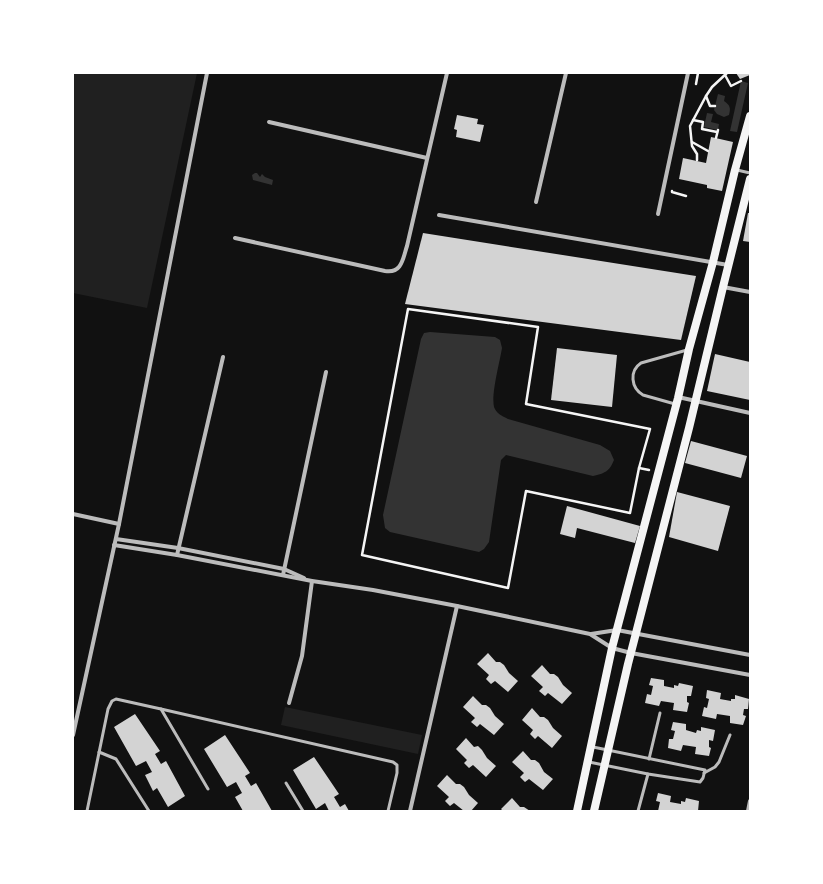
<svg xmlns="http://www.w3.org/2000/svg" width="823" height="884" font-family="'Source Sans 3',sans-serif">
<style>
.green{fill:#202020}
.water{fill:#333}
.building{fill:#d3d3d3}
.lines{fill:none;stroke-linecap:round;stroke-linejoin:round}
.path{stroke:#f5f5f5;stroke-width:2.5}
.service{stroke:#bcbcbc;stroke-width:3}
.minor{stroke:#bcbcbc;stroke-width:4}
.secondary{stroke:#f5f5f5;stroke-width:8}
</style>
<rect width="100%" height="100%" fill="#111"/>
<!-- green -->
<g class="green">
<path d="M73 73H197L147 308 73 293Z"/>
<path d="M285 707 422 735 418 754 281 725Z"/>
</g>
<!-- water -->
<g class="water">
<path d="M741 81 748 83 737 132 730 131Z"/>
<path d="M718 94 725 96 724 101C730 105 731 108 729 115L724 117 717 114 714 110Z"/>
<path d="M707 113 713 114 711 122 719 124 718 130 704 127Z"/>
<path d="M255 173H257L260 177 262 174 265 177 273 180 272 185 253 180 252 175Z"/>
<path d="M430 332 495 337 500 340 502 348C500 361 491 394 494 407 496 413 502 416 508 419L600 445 610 451 614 460C609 472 605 473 593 476L506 455 501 460 489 542 484 549 479 552 390 532 385 528 383 515 421 339 424 333Z"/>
</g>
<!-- building -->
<g class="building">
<path d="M736 73H750V75L740 79Z"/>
<path d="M457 115 478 119 477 124 484 125 480 142 456 137 457 130 454 129Z"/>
<path d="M711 137 733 142 722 191 707 188V185L679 179 683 158 706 163Z"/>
<path d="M748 213H750V242L743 241Z"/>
<path d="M423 233 696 276 681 340 405 304Z"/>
<path d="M557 348 617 355 612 407 551 400Z"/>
<path d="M715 354 750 362V400L707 391Z"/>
<path d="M691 441 747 456 741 478 685 463Z"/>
<path d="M677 492 730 506 718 551 669 537Z"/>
<path d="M567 506 640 526 635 543 577 528 575 538 560 534Z"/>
<path d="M488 653 496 662H500L504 665 509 673 518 681 508 692 495 681 491 684 486 679 489 675 477 664Z"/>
<path d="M542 665 550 674H554L558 677 563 685 572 693 562 704 548 693 545 696 539 691 543 687 531 676Z"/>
<path d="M651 678 664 680V686L674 688V685L678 686 679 683 693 686 691 696H687V702L689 703 687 712 673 710 674 703 661 701 659 706 645 703 647 694 651 695 653 686 649 685Z"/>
<path d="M707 690 721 693 720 699 731 701V699H735V695L749 699 748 709H744L743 715 746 716 743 725 730 723V716L717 714 716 719 702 716 704 707 707 708 709 699 706 698Z"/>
<path d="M473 696 482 705H486L490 708 495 716 504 724 494 735 480 724 477 727 471 722 475 718 463 707Z"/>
<path d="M532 708 540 717H544L548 720 553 728 562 736 552 748 538 736 535 739 530 734 533 730 522 720Z"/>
<path d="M135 714 160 751 155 754 161 764 166 761 185 796 168 807 157 788 153 791 145 775 152 772 146 761 136 766 114 727Z"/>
<path d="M673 722 686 724V730L696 733 697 730 701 731V727L715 730 713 741 709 740V747L711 748 709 756 695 754 696 747 683 745 681 751 668 748 669 739H673L675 731 671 730Z"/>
<path d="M225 735 250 773 245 776 251 786 256 783 272 811H247V810L243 811 235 797 242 793 236 782 227 787 204 749Z"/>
<path d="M466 738 474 747 478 746 482 750 487 758 496 766 486 777 473 765 469 768 464 763 467 760 456 749Z"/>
<path d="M523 751 531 760H535L539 763 544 772 553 779 543 790 529 779 525 782 520 777 524 773 512 762Z"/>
<path d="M314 757 339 794 334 797 340 807 345 804 349 811H329L325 803 316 809 293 770Z"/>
<path d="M447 775 456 784H460L464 787 469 795 478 803 471 811H464L454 803 450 806 445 801 449 797 437 786Z"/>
<path d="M658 793 671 796 670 802 681 804V801L685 802 686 798 699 801 698 811H658L660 802 656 801Z"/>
<path d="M512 798 520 807H524L530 811H503L501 809Z"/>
</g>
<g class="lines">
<!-- path -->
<g class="path">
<path d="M725 75 731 86 741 81"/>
<path d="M696 84 698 73"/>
<path d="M706 96 710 106H715"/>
<path d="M693 120 703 122 702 129 717 132"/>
<path d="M716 138 718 130"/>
<path d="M692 142 708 151"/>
<path d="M697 160V154L692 146 690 126 706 96 712 87 727 73"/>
<path d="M672 191V192L686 196"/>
<path d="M408 309 538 327 526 404 650 429 639 468 630 513 526 491 508 588 362 555Z"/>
<path d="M639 468 649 470"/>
</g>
<!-- service -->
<g class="service">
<path d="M737 170 750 173"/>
<path d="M675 404 643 395C631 388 629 371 641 363L687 350"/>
<path d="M161 709 393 762 397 765V773L388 811"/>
<path d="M99 752 116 759 149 811"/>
<path d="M649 759 660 713"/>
<path d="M589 762 648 774 700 782 703 778 705 770 593 747"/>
<path d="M704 773 715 767 719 762 730 735"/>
<path d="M286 783 303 811"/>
<path d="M87 811 108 709 112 701 116 699 161 709 208 789"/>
<path d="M638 811 648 774"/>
</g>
<!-- minor -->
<g class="minor">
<path d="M269 122 427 158"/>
<path d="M536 202 566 73"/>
<path d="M658 214 688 73"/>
<path d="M439 215 728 265"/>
<path d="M235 238 385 271C402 274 403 258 407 246L447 73"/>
<path d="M723 287 750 292"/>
<path d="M678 397 750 413"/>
<path d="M73 514 119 524"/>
<path d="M116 539 178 548 284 569 304 578"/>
<path d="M114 545 177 555 312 581 373 590 457 606 590 634 612 648 631 653 750 675"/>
<path d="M177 555 223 357"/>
<path d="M283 575 326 372"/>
<path d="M591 634 617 630 750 655"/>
<path d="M289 703 302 656 312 581"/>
<path d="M73 735 119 524 207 73"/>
<path d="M410 811 457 606"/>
<path d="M748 811 750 801"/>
</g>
<!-- secondary -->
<g class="secondary">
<path d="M577 811 612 648 678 398 689 349 713 262 735 170 750 116"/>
<path d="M594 811 628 664 689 428 723 287 750 179"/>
</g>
</g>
<!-- border -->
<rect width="823" height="884" fill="none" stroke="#ffffff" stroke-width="148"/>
</svg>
